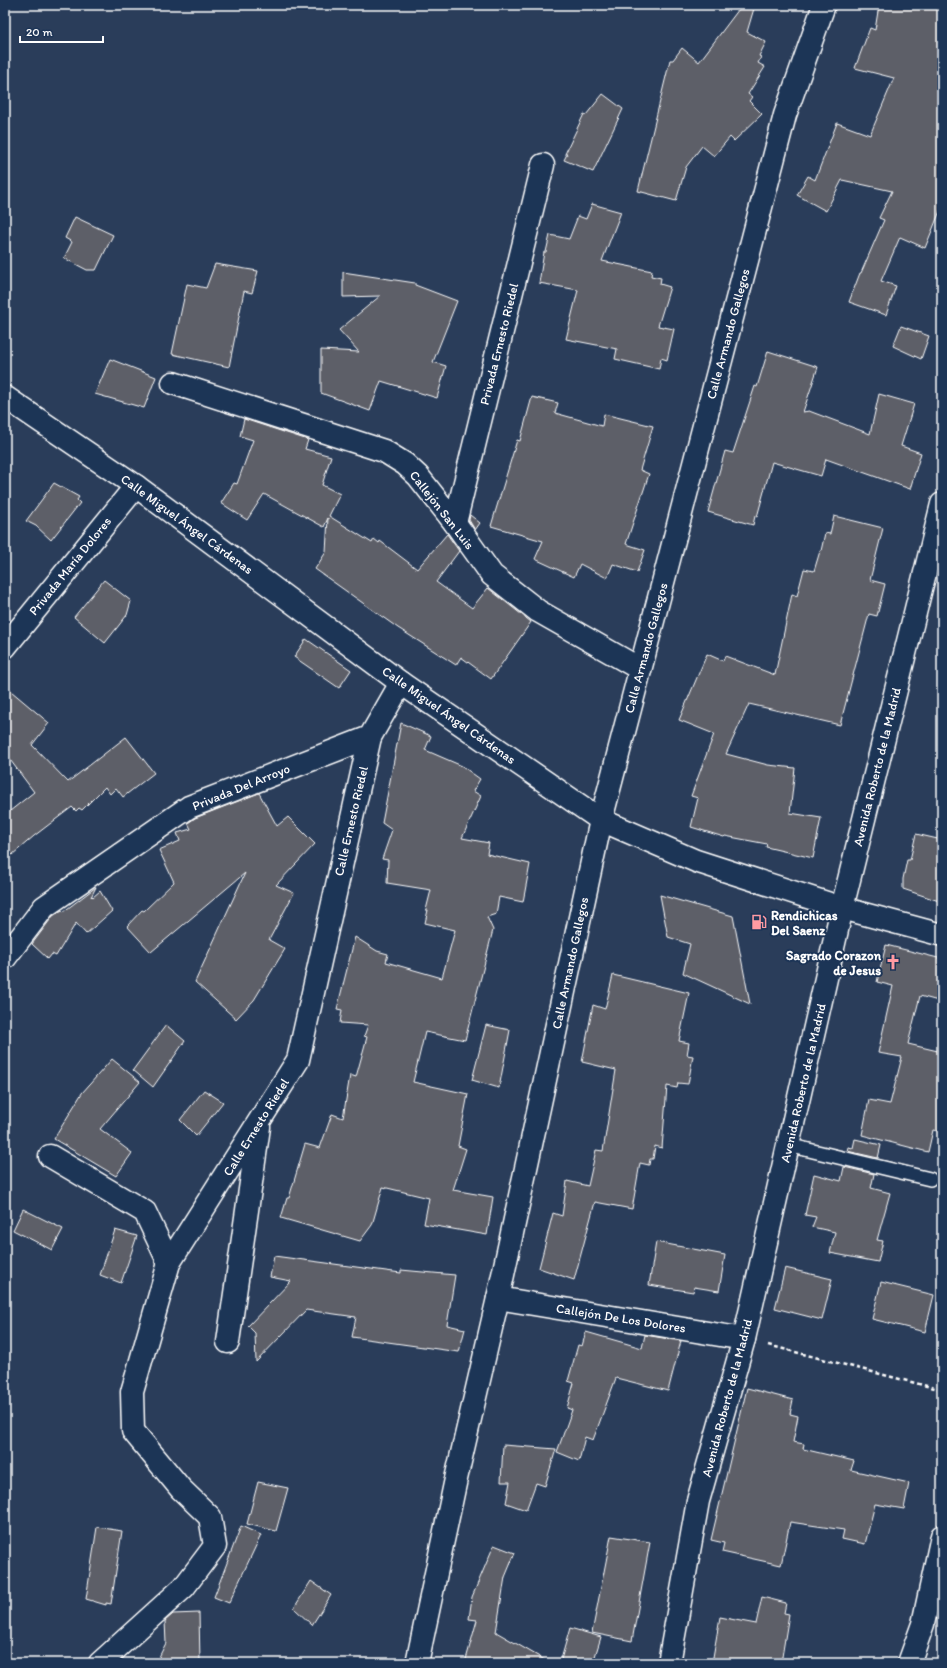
<svg xmlns="http://www.w3.org/2000/svg" width="947" height="1668" font-family="Itim,sans-serif">
<style>
.building{fill:#5d5e67;stroke:#fff}
.lines{fill:none;stroke-linecap:round;stroke-linejoin:round}
.lane-casing{stroke:#fff;stroke-width:16}
.street-casing{stroke:#fff;stroke-width:25}
.secondary-casing{stroke:#fff;stroke-width:25}
.primary-casing{stroke:#fff;stroke-width:25}
.path{stroke:#fff;stroke-width:2.5;stroke-dasharray:4 3;stroke-linecap:butt}
.lane{stroke:#1d3557;stroke-width:13}
.street{stroke:#1d3557;stroke-width:22}
.secondary{stroke:#1d3557;stroke-width:22}
.primary{stroke:#1d3557;stroke-width:22}
.labels{text-anchor:middle;dominant-baseline:central;stroke-width:4;stroke-linejoin:round;paint-order:stroke}
.street-label{font-size:13px;fill:#fff;stroke:#1d3557}
.poi-label{font-size:13px;font-weight:bold;fill:#fff;stroke:#1d3557;text-anchor:start}
</style>
<rect width="100%" height="100%" fill="#2a3d5a"/>
<filter id="ink" filterUnits="userSpaceOnUse"><feTurbulence type="fractalNoise" baseFrequency=".025" numOctaves="2"/><feDisplacementMap in="SourceGraphic" scale="8" xChannelSelector="R" yChannelSelector="G"/><feConvolveMatrix kernelMatrix="1 2 1 2 8 2 1 2 1" color-interpolation-filters="sRGB"/></filter>
<g filter="url(#ink)">
<!-- building -->
<g class="building">
<path d="M742 5H755L747 32 766 42 759 56 761 57 758 63 765 67 748 94 752 97 749 101 762 114 734 141 730 137 714 156 702 146 686 167 676 201 638 191 670 60H673L682 48 699 62Z"/>
<path d="M879 5H942V206L925 248 900 237 881 281 896 286 886 315 849 302 860 273H861L884 220 879 218 892 191 842 180 826 211 797 195 808 176 815 180 837 123 870 135 894 78 855 68 870 28 875 30Z"/>
<path d="M603 94 623 109 593 172 564 160 567 154H565L584 114 586 115Z"/>
<path d="M592 204 621 212 602 261 652 271 651 276 661 278 660 284 670 287 658 326 674 329 667 360 661 358 659 369 615 359 617 349 566 339 578 290 539 283 544 252H546L550 235 569 239 578 216 586 219Z"/>
<path d="M75 217 113 235 96 270H87L64 258 72 242 65 238Z"/>
<path d="M215 264 258 271 252 293 244 291 229 367 172 354 187 284 206 288Z"/>
<path d="M343 272 415 283V285L457 301 433 362 446 366 437 398 381 381 370 411 321 393V350L359 352 339 330 380 296 343 297Z"/>
<path d="M901 326 929 336 921 359 893 346Z"/>
<path d="M768 351 818 367 803 412 809 411 870 434 879 394 914 404 901 446 921 453 910 489 826 459 821 476 772 462 757 517 755 516 753 525 708 512 725 451 733 453 755 386 757 387Z"/>
<path d="M110 359 156 377 144 408 95 394Z"/>
<path d="M532 397 558 403 555 413 602 426 604 414 653 426 640 470 649 474 626 544 645 550 637 572 613 564 607 578 580 564 574 577 535 559 543 541 491 526 517 440 520 441Z"/>
<path d="M244 419 308 440 305 449 331 456 322 485 340 494 329 516 372 543 374 539 379 543 380 541 417 569 447 534 459 551 436 582 472 608 488 588 531 622 491 679 461 657 456 665 398 628 315 569 326 552 328 518 324 527 264 494 247 520 221 503 234 483 237 484 253 440 240 436Z"/>
<path d="M54 483 79 497 77 500 80 503 51 540 36 526 26 521Z"/>
<path d="M470 515 480 523 475 530 469 520Z"/>
<path d="M834 516 883 528 870 580 885 584 877 616 869 614 840 725 749 704 726 754 768 765 795 768 790 813 821 818 813 858 766 847 767 844 725 836 724 837 691 827 698 798 691 796 714 734 679 720 707 654 723 661 725 656 775 675 792 594 797 596 804 569 814 571 820 551H821L825 533 830 534Z"/>
<path d="M104 580 131 601 127 615 105 643 74 617Z"/>
<path d="M306 639 351 670 339 688 294 657Z"/>
<path d="M5 686 49 723 32 745 68 782 126 737 154 773 123 797 116 788 110 794 105 787 82 810 79 808 76 811 72 807 34 836 5 861V815L34 792 5 753Z"/>
<path d="M401 723 431 736 425 750 462 766 480 779 473 791 481 796 462 838 489 843 487 854 530 864 523 902 499 897 496 914 487 917 493 930 465 1040 425 1032 413 1082 468 1094 458 1146 466 1149 453 1190 493 1197 487 1235 424 1224 429 1198 383 1187 372 1225 360 1241 281 1218 287 1198H289L305 1144 320 1148 332 1114 343 1118 350 1075 356 1077 367 1037 364 1036 368 1025 340 1023 342 1010 337 1009 355 937 377 951 388 954 386 962 442 978 455 930 425 923 428 910H426L431 890 387 883 388 860 382 859 392 830 382 823Z"/>
<path d="M259 793 277 826 288 817 315 844 276 885 294 893 269 940 285 949 254 1000 236 1019 195 982 245 873 151 952 127 926 142 910 144 911 174 882 159 850 180 841 177 833 191 829 188 823 195 818Z"/>
<path d="M916 834 942 840V902L903 889V879L907 860H910Z"/>
<path d="M96 887 91 897 92 896 93 897 100 891 112 911 86 934 76 923 56 956 52 954 48 959 32 944 53 916 62 910 63 912Z"/>
<path d="M660 895 733 916 750 1004 683 973 690 944 668 937Z"/>
<path d="M886 945 942 959V1002L920 996 908 1044 942 1052V1132L933 1130 928 1152 862 1135 869 1100 890 1104 902 1057 878 1053 893 986 877 982Z"/>
<path d="M613 975 689 993 679 1041 689 1043 687 1055 693 1056 688 1084 678 1083 677 1088 667 1086 662 1148 655 1146 653 1159H650L649 1165 640 1163 632 1209 595 1202 574 1280 539 1268 553 1213 562 1216 567 1181 588 1186 596 1150 603 1151 616 1070 582 1062 593 1005 605 1009Z"/>
<path d="M166 1025 185 1041 153 1087 133 1070Z"/>
<path d="M486 1025 510 1030 499 1088 472 1080Z"/>
<path d="M112 1059 140 1082 100 1129 132 1153 116 1176 54 1139 82 1093Z"/>
<path d="M204 1090 223 1102 196 1136 180 1120Z"/>
<path d="M855 1139 881 1145 878 1158 847 1151 848 1147 853 1148Z"/>
<path d="M844 1167 874 1174 871 1188 890 1193 877 1240 883 1241 878 1262 830 1253 835 1232 812 1227 816 1217 805 1215 814 1174 841 1181Z"/>
<path d="M23 1209 63 1229 52 1250 13 1230Z"/>
<path d="M115 1230 137 1236 121 1283 100 1275Z"/>
<path d="M656 1242 725 1255 719 1291 694 1287 693 1292 649 1285Z"/>
<path d="M274 1256 401 1273V1270L455 1275 447 1325 465 1329 459 1352 352 1337 356 1317 306 1310 256 1362 255 1333 248 1326 291 1281 270 1277Z"/>
<path d="M785 1268 832 1279 822 1320 775 1308Z"/>
<path d="M881 1282 934 1295 925 1332 872 1319Z"/>
<path d="M586 1332 642 1348 645 1335 681 1341 668 1391 616 1378 593 1440 585 1437 579 1461 557 1452 572 1410 567 1408 574 1383 568 1381 578 1345 582 1346Z"/>
<path d="M747 1388 793 1400 790 1414 798 1416 793 1442 804 1444 803 1449 854 1461 851 1470 909 1483 904 1509 875 1504 865 1544 842 1539 844 1530 790 1522 781 1565 722 1552 724 1543 711 1540Z"/>
<path d="M503 1445 556 1449 545 1486 536 1483 526 1510 506 1503 510 1482H501Z"/>
<path d="M258 1482 288 1488 276 1531 247 1524Z"/>
<path d="M241 1526 261 1535 229 1603 214 1597Z"/>
<path d="M97 1527 122 1531 111 1604 106 1603V1605L86 1599Z"/>
<path d="M611 1536 650 1542 632 1641 592 1633Z"/>
<path d="M494 1545 515 1553 505 1577 496 1632 550 1663H465L477 1620 469 1619 472 1597Z"/>
<path d="M311 1581 331 1595 312 1625 294 1608Z"/>
<path d="M762 1597 786 1603 784 1613 789 1614 781 1663H712L720 1617 756 1624Z"/>
<path d="M199 1613 200 1663H156L166 1643 165 1621 173 1614Z"/>
<path d="M570 1628 601 1637 593 1663H560Z"/>
</g>
<g class="lines">
<defs>
<path id="lane" d="M788 1145 930 1179"/>
<g id="street">
<path d="M173 383 384 451 405 464 418 476 455 523 492 575 538 611 640 669"/>
<path d="M455 523 543 165"/>
<path d="M5 647 136 486"/>
<path d="M842 908 942 935"/>
<path d="M5 958 44 907 189 807 370 737 401 683"/>
<path d="M50 1156 145 1212 169 1263"/>
<path d="M498 1298 744 1339"/>
<path d="M228 1342 259 1127"/>
<path d="M100 1663 184 1587 215 1546 210 1517 181 1489 133 1431 132 1392 169 1263 298 1060 370 737"/>
<path d="M417 1663 456 1479 498 1298 601 820 785 115 824 5"/>
<path d="M909 1663 923 1624 942 1536"/>
</g>
<path id="secondary" d="M5 397 136 486 401 683 601 820 696 861 842 908"/>
<path id="primary" d="M669 1663 698 1501 744 1339 842 908 942 504"/>
</defs>
<!-- lane casing -->
<use href="#lane" class="lane-casing"/>
<!-- street casing -->
<use href="#street" class="street-casing"/>
<!-- secondary casing -->
<use href="#secondary" class="secondary-casing"/>
<!-- primary casing -->
<use href="#primary" class="primary-casing"/>
<!-- path -->
<path class="path" d="M768 1345 942 1390"/>
<!-- lane -->
<use href="#lane" class="lane"/>
<!-- street -->
<use href="#street" class="street"/>
<!-- secondary -->
<use href="#secondary" class="secondary"/>
<!-- primary -->
<use href="#primary" class="primary"/>
</g>
</g>
<!-- icons -->
<defs>
<symbol id="fuel-bare" viewBox="-9 -9 18 18"><path d="M-5.5-6h7V0h2V4h1.3V-2.5L3-4.5l.8-.8L6-3V5H2.5V1h-1V6h-7ZM-4.2-4.7v3.2H.2V-4.7Z" fill="#ff9aa2" stroke="#1d3557" stroke-width="2.5" paint-order="stroke"/></symbol>
<symbol id="church-bare" viewBox="-9 -9 18 18"><path d="M-1.2-6h2.4v3.5h3.3v2.4h-3.3V6h-2.4V-.1h-3.3v-2.4h3.3Z" fill="#ff9aa2" stroke="#1d3557" stroke-width="2.5" paint-order="stroke"/></symbol>
</defs>
<g fill-rule="evenodd">
<use href="#fuel-bare" x="748" y="911" width="22" height="22"/>
<use href="#church-bare" x="882" y="951" width="22" height="22"/>
</g>
<g class="labels">
<!-- street labels -->
<g class="street-label">
<text transform="translate(728 334) rotate(-75)">Calle Armando Gallegos</text>
<text transform="translate(499 344) rotate(-76)">Privada Ernesto Riedel</text>
<text transform="translate(442 510) rotate(52)">Callejón San Luis</text>
<text transform="translate(187 524) rotate(36)">Calle Miguel Ángel Cárdenas</text>
<text transform="translate(70 566) rotate(-51)">Privada María Dolores</text>
<text transform="translate(646 648) rotate(-75)">Calle Armando Gallegos</text>
<text transform="translate(449 715) rotate(35)">Calle Miguel Ángel Cárdenas</text>
<text transform="translate(877 767) rotate(-76)">Avenida Roberto de la Madrid</text>
<text transform="translate(241 787) rotate(-22)">Privada Del Arroyo</text>
<text transform="translate(351 821) rotate(-77)">Calle Ernesto Riedel</text>
<text transform="translate(570 963) rotate(-78)">Calle Armando Gallegos</text>
<text transform="translate(803 1083) rotate(-77)">Avenida Roberto de la Madrid</text>
<text transform="translate(256 1127) rotate(-58)">Calle Ernesto Riedel</text>
<text transform="translate(621 1318) rotate(9)">Callejón De Los Dolores</text>
<text transform="translate(727 1398) rotate(-75)">Avenida Roberto de la Madrid</text>
</g>
<!-- poi labels -->
<g class="poi-label">
<text x="771" y="915">Rendichicas<tspan x="771" dy="15">Del Saenz</tspan></text>
<text x="881" y="955" text-anchor="end">Sagrado Corazon<tspan x="881" dy="15">de Jesus</tspan></text>
</g>
</g>
<!-- margin -->
<rect width="947" height="1668" fill="none" stroke="#1d3557" stroke-width="20"/>
<rect x="10" y="10" width="927" height="1648" fill="none" stroke="#fff" stroke-width="1.5" filter="url(#ink)"/>
<!-- scale -->
<path d="M20 36v6h83v-6" fill="none" stroke="#ffffff" stroke-width="2"/>
<text x="26" y="36" font-size="12" fill="#ffffff" stroke="#1d3557" stroke-width="3" paint-order="stroke">20 m</text>
</svg>
